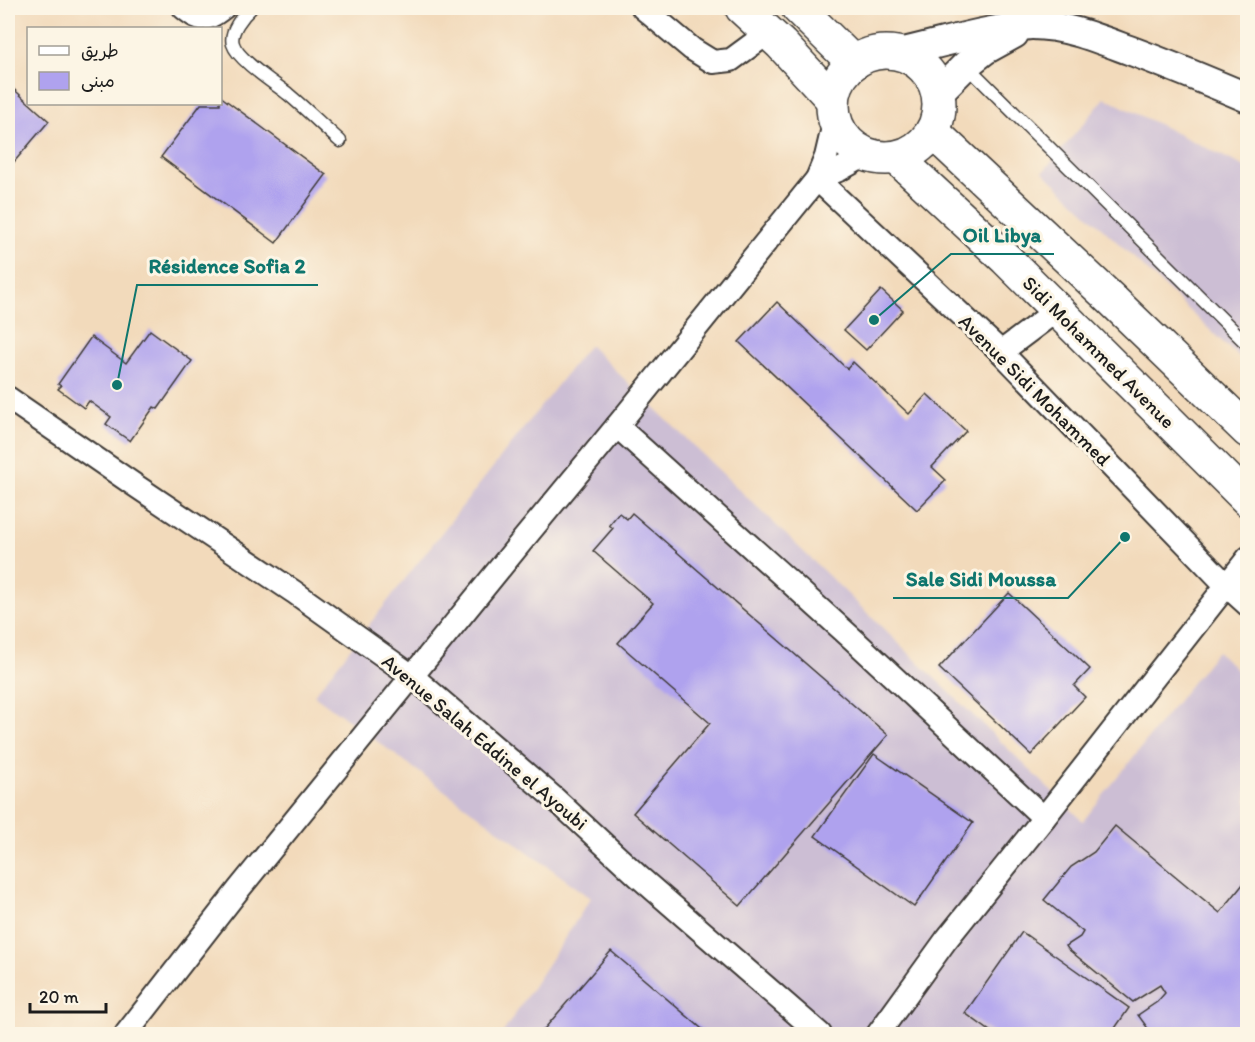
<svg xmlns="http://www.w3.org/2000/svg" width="1255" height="1042" font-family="Itim,'Playpen Sans Arabic',sans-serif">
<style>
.industrial{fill:#ccbed4}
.building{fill:#afa2ee}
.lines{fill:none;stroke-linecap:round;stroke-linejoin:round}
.service-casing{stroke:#3c3834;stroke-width:15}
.minor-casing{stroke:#3c3834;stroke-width:26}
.tertiary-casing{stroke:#3c3834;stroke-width:32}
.primary-casing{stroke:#3c3834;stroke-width:36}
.service{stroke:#fff;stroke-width:12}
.minor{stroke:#fff;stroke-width:22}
.tertiary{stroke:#fff;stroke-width:28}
.primary{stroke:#fff;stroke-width:33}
.labels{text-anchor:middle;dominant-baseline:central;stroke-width:6;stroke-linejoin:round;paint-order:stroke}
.street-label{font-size:20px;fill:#1c1c1c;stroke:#fcf5e5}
.leader{fill:none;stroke:#0f766e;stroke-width:2}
.callout-dot{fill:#0f766e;stroke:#fcf5e5;stroke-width:2}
.callout-label{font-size:21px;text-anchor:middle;font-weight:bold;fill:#0f766e;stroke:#fcf5e5;stroke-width:6;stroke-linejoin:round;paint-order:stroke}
</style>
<rect width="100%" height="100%" fill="#fcf5e5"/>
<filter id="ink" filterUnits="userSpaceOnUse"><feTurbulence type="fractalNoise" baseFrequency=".0167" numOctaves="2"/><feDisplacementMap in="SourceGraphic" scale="12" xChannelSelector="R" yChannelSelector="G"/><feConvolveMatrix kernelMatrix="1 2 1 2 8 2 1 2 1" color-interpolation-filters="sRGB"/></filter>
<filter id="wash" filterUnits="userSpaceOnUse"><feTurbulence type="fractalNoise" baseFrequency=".008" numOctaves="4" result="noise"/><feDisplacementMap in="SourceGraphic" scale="24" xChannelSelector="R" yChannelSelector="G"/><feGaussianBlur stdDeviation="1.35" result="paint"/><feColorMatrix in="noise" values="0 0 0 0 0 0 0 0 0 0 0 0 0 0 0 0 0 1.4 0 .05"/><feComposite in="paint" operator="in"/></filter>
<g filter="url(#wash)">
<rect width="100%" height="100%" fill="#f2dabb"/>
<!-- industrial -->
<g class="industrial">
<path d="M1105 98 1247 168V365L1043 172Z"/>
<path d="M589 345 1083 821 1217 651 1247 680V1034H502L591 898 314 695Z"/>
</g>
<g id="blocks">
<!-- building -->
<g class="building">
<path d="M8 84 49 121 8 169Z"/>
<path d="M220 96 326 175 276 243 161 157 201 104H220Z"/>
<path d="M881 290 903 310 866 350 844 330Z"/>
<path d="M777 302 847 369 853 362 909 414 927 394 966 431 932 467 946 480 917 510 739 342Z"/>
<path d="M150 330 192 361 158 409 154 407 130 441 106 424 111 417 89 401 84 408 58 389 61 386 58 384 91 337 126 363Z"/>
<path d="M619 513 627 519 632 513 888 735 740 906 633 813 710 723 618 643 653 603 593 551 613 528 609 525Z"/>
<path d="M1009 593 1090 669 1074 686 1085 697 1031 755 939 668Z"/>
<path d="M874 754 973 823 914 907 815 836Z"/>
<path d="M1115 826 1220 913 1248 878V1034H1152L1138 1015 1157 1002 1165 993 1160 985 1133 1002 1068 949 1066 946 1080 937 1083 932 1044 900 1071 867 1094 852Z"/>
<path d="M1022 932 1129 1008 1111 1034H994L965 1013Z"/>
<path d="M611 951 708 1034H540Z"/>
</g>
</g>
</g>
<g filter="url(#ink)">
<use href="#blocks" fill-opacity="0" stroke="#3c3834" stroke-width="1.5"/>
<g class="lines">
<defs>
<g id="service">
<path d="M251 8C243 15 229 32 233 44 238 60 274 83 288 94 306 109 322 125 340 141"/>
<path d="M966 65 1248 345"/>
</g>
<g id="minor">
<path d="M184 8C201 22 206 21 223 8"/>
<path d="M643 8 692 49 713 62 731 60 769 32"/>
<path d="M817 179 1001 352 1227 586 1248 605"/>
<path d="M817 179 841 169 866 155"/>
<path d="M1001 352 1057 310"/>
<path d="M8 398 136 486 294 592 412 676 554 798 638 876 820 1034"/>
<path d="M617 426 855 641 1044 818"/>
<path d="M126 1034 239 889 522 541 617 426 817 179 826 157 835 119"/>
<path d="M878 1034 946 940 1044 818 1248 558"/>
</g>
<g id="tertiary">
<path d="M899 53C936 45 972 33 1010 28 1017 27 1025 25 1032 25 1065 25 1099 39 1129 50 1169 65 1208 81 1248 98"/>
<path d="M938 93 966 65 985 50 1014 34"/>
</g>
<g id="primary">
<path d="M742 8 781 44 833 100"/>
<path d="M798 8 854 63"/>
<circle cx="886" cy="105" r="53"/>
<path d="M933 132 1110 298 1248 431"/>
<path d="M897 158 1006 259 1248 500"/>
</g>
</defs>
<!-- service casing -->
<use href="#service" class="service-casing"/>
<!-- minor casing -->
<use href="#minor" class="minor-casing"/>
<!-- tertiary casing -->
<use href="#tertiary" class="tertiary-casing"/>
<!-- primary casing -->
<use href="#primary" class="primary-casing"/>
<!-- service -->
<use href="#service" class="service"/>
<!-- minor -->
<use href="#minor" class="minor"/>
<!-- tertiary -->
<use href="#tertiary" class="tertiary"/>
<!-- primary -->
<use href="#primary" class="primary"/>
</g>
</g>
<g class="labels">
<!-- street labels -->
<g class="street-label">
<text transform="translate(1099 352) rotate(45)">Sidi Mohammed Avenue</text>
<text transform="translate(1035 390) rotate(45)">Avenue Sidi Mohammed</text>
<text transform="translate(485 742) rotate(40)">Avenue Salah Eddine el Ayoubi</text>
</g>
</g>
<!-- callouts -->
<path class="leader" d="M874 320L951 254H1054M117 385L137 285H318M1125 537L1068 598H893"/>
<g class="callout-dot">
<circle cx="874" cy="320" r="6"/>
<circle cx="117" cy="385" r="6"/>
<circle cx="1125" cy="537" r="6"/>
</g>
<g class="callout-label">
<text x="1002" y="242">Oil Libya</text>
<text x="227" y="273">Résidence Sofia 2</text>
<text x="981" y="586">Sale Sidi Moussa</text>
</g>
<!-- margin -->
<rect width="1255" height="1042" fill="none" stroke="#fcf5e5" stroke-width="30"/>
<!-- legend -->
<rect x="27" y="27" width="195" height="78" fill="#fcf5e5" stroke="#a29e95" stroke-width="1.5"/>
<rect x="39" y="46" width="30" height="9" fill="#ffffff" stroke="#a29e95" stroke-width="1.5"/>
<text x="81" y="57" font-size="18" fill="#1c1c1c">طريق</text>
<rect x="39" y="72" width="30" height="18" fill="#afa2ee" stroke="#a29e95" stroke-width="1.5"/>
<text x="81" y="87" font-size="18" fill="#1c1c1c">مبنى</text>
<!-- scale -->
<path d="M30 1003v9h76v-9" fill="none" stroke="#1c1c1c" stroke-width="3"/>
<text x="39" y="1003" font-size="18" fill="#1c1c1c" stroke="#fcf5e5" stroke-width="4.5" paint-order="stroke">20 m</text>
</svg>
